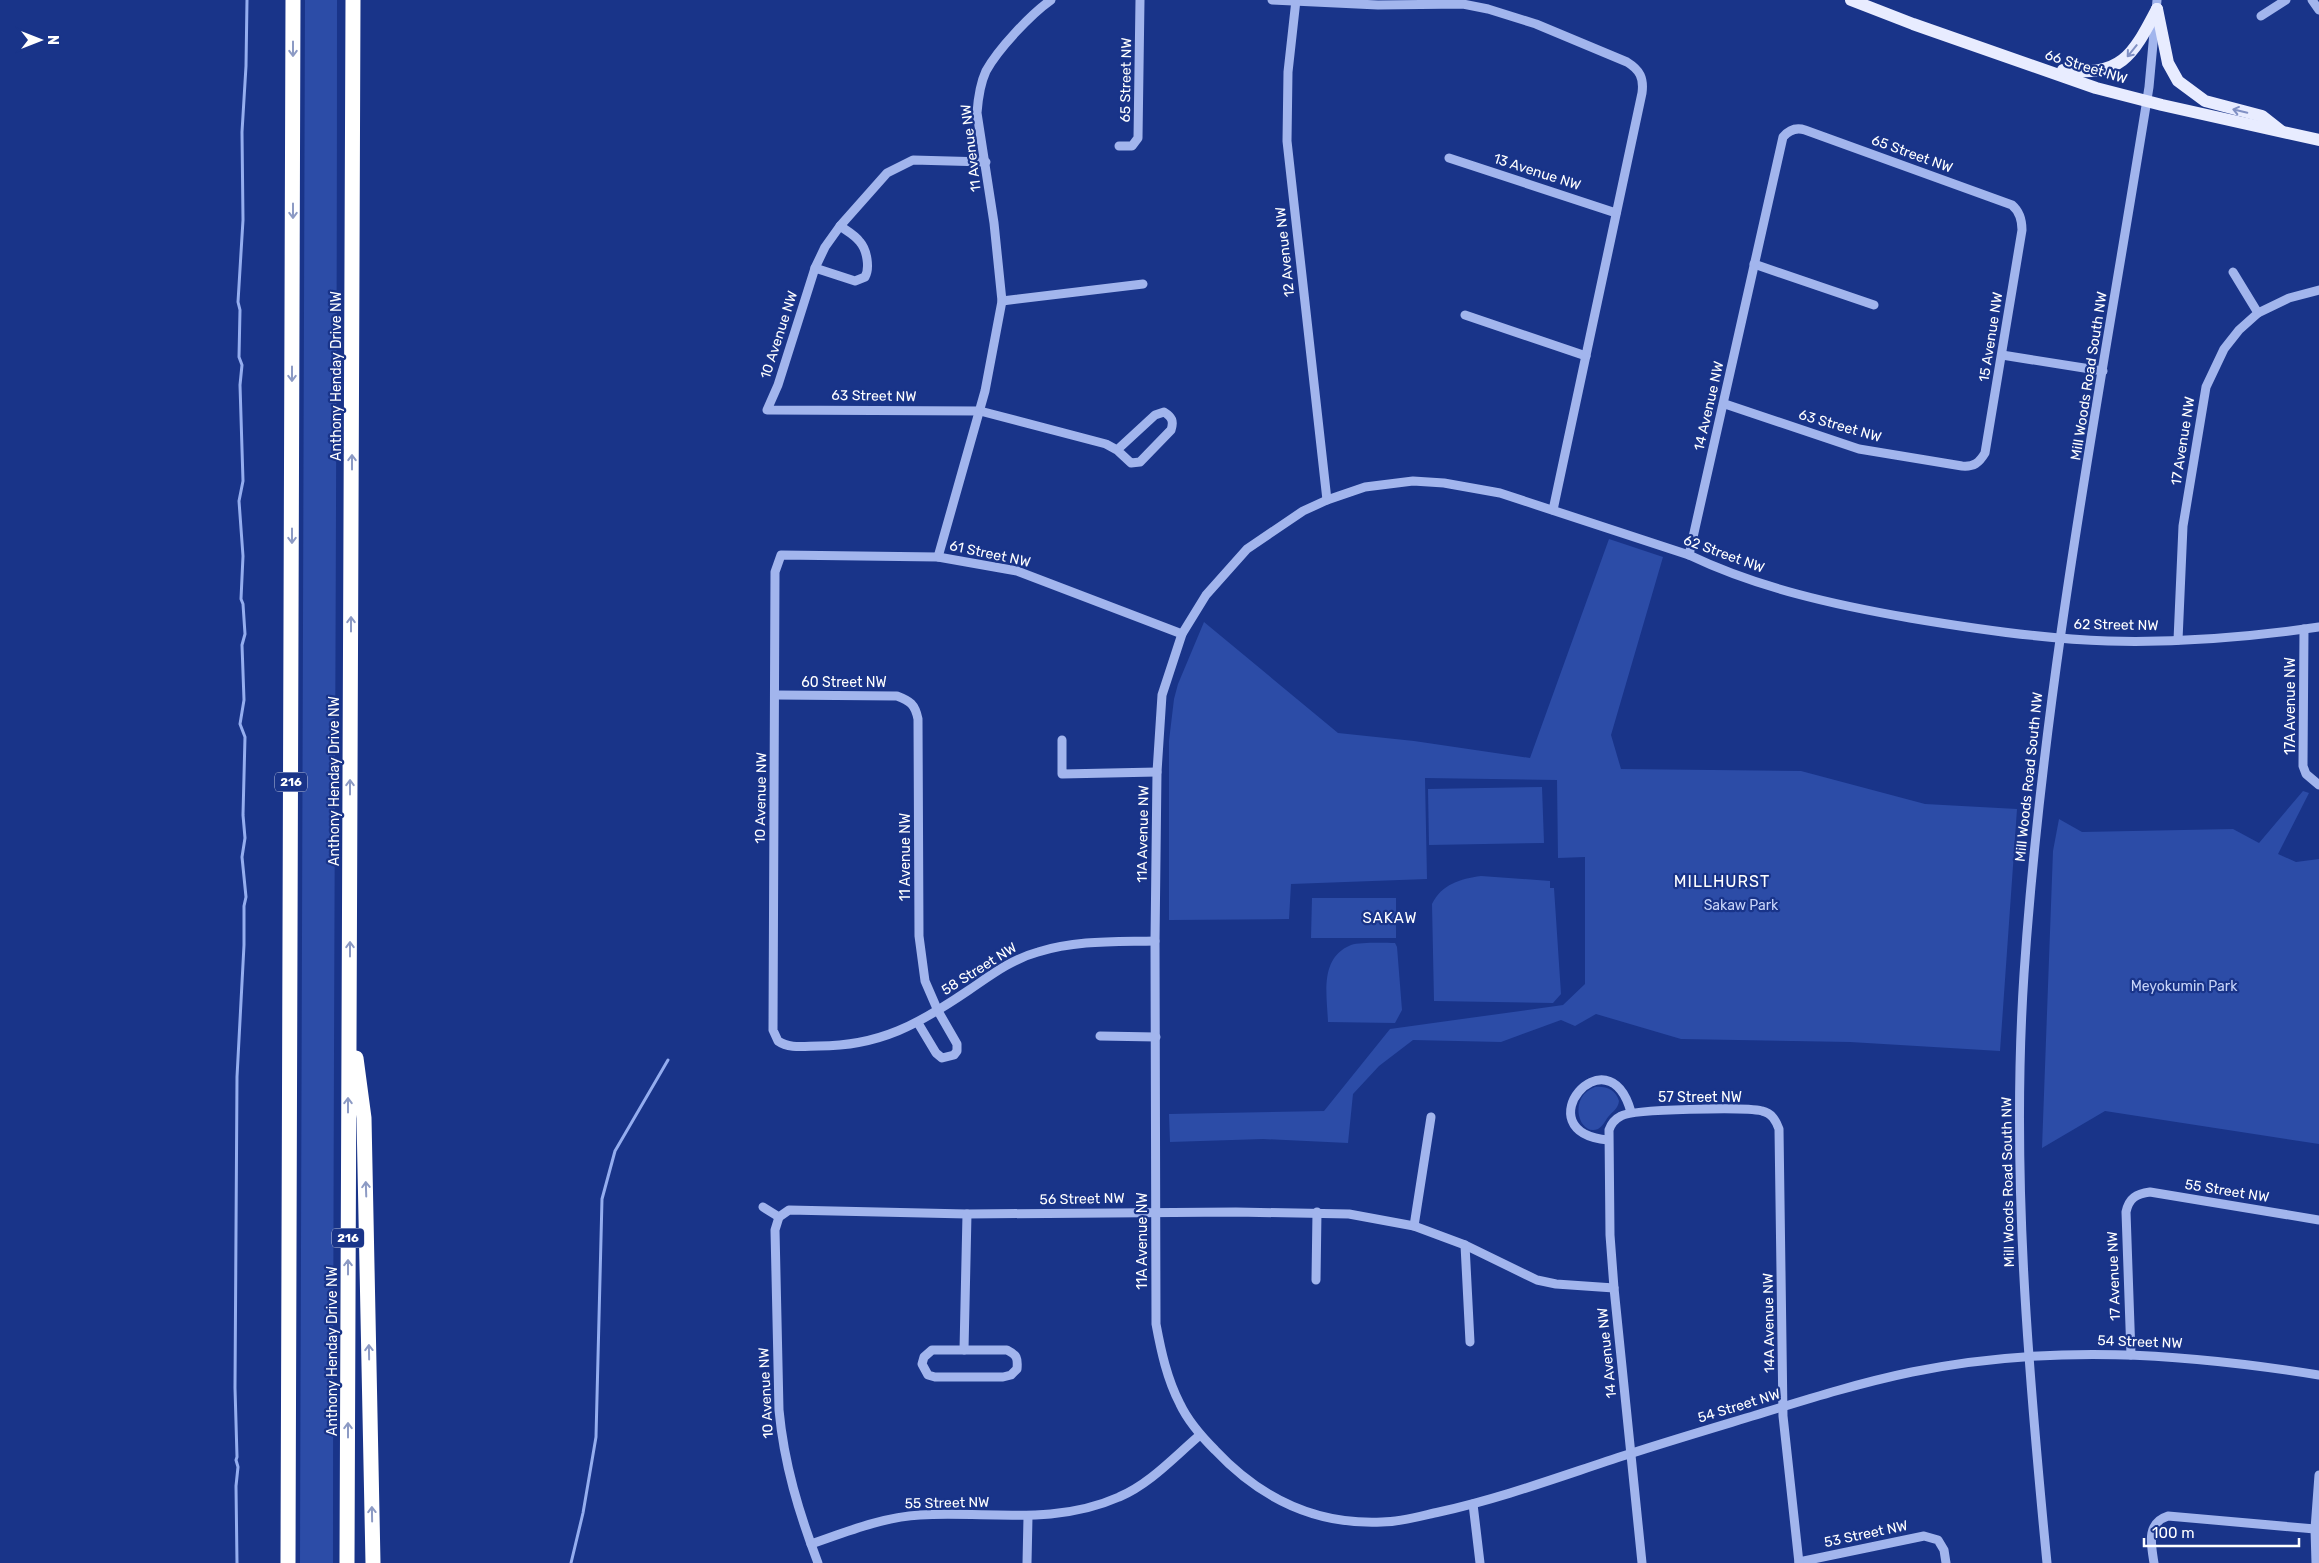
<svg xmlns="http://www.w3.org/2000/svg" width="2319" height="1563" font-family="Rubik,sans-serif">
<style>
.green{fill:#2c4ca7}
.lines{fill:none;stroke-linecap:round;stroke-linejoin:round}
.stream{stroke:#94adef;stroke-width:3}
.minor{stroke:#a2b5ed;stroke-width:9}
.major{stroke:#e8ecff;stroke-width:12}
.highway{stroke:#fff;stroke-width:15}
.oneway{stroke:#8c9ac4}
.oneway2{stroke:#8090c4}
.labels{text-anchor:middle;dominant-baseline:central;stroke-width:4.5;stroke-linejoin:round;paint-order:stroke}
.shield{fill:#193489;stroke:#bac2dc;stroke-width:1}
.shield-label{font-size:12px;font-weight:bold;fill:#fff}
.street-label{font-size:14px;fill:#fff;stroke:#193489}
.park-label{font-size:14px;fill:#c7d4f9;stroke:#193489}
.neighbourhood-label{font-size:15px;letter-spacing:1px;fill:#fff;stroke:#193489}
.quarter-label{font-size:16px;letter-spacing:1px;fill:#fff;stroke:#193489}
</style>
<rect width="100%" height="100%" fill="#193489"/>
<!-- green -->
<g class="green">
<path d="M305 0H337C337 521 333 1042 333 1563H300Z"/>
<path d="M1609 539 1663 557 1611 735 1621 769 1801 771 1925 804 2017 809 2000 1051 1850 1042 1681 1039 1596 1014 1575 1026 1561 1020 1501 1042 1413 1040 1379 1066 1353 1094 1348 1143 1263 1139 1170 1142 1169 1114 1324 1111 1390 1029 1563 1005 1585 984V857L1558 858 1557 780 1425 778 1427 879 1291 884 1289 919 1169 920V741L1174 699 1178 684 1204 622 1338 733 1414 741 1530 758Z"/>
<path d="M1542 787 1544 843 1429 845 1428 789Z"/>
<path d="M2303 791 2309 793 2278 854 2296 862 2319 859V1144L2105 1111 2042 1148 2053 851 2059 819 2082 832 2233 829 2259 843Z"/>
<path d="M1481 876 1550 881V888H1554L1561 994 1553 1003 1434 1001 1432 904C1442 884 1460 879 1481 876Z"/>
<path d="M1312 898H1396V938H1311Z"/>
<path d="M1395 943 1397 947 1402 1010 1395 1023 1328 1022C1327 995 1319 958 1351 945 1361 942 1384 943 1395 943Z"/>
<path d="M1595 1087C1606 1086 1616 1090 1619 1101 1618 1109 1613 1111 1608 1117 1605 1121 1603 1126 1598 1129 1579 1137 1567 1097 1595 1087Z"/>
</g>
<g class="lines">
<!-- stream -->
<g class="stream">
<path d="M237 1563 236 1486 238 1467 236 1460 237 1457 235 1388 237 1077 244 945V906L246 897 242 857 245 838 243 815 245 737 240 724 244 700 242 645 245 634 243 604 241 599 243 556 239 501 243 481 240 385 242 365 239 357 240 310 238 302 243 220 242 132 246 66 247 0"/>
<path d="M571 1563 583 1513 596 1437 602 1199 615 1151 668 1060"/>
</g>
<!-- minor -->
<g class="minor">
<path d="M1272 0 1378 5 1463 4 1488 9 1536 24 1627 62C1640 70 1644 78 1642 93L1553 510"/>
<path d="M1296 0 1288 72 1287 141 1327 500"/>
<path d="M2312 0 2319 10"/>
<path d="M2261 16 2286 0"/>
<path d="M1119 146H1132L1138 138 1140 0"/>
<path d="M1449 158 1616 213"/>
<path d="M986 162 913 160 887 173 840 226 825 247 815 268 778 385 767 410 980 411 1106 444 1117 450 1131 463 1140 462 1171 430C1174 421 1172 417 1164 412L1155 415 1117 450"/>
<path d="M1754 264 1874 305"/>
<path d="M815 268 855 281 865 277C870 268 867 250 860 242 855 235 847 231 840 226"/>
<path d="M1002 301 1143 284"/>
<path d="M2258 313 2289 298 2319 290"/>
<path d="M1465 315 1586 356"/>
<path d="M2002 355 2103 371"/>
<path d="M1689 555 1783 137C1789 130 1796 127 1805 130L2012 205C2019 211 2022 220 2022 230L1985 453C1979 463 1974 467 1962 466L1859 449 1725 404"/>
<path d="M938 557 985 391 1002 301 994 223 977 113C978 99 980 84 986 71 998 49 1031 14 1051 0"/>
<path d="M2319 627C2250 637 2178 643 2108 641 2042 639 1975 629 1910 618 1835 605 1758 588 1689 555L1500 493 1444 483 1413 481 1365 487 1327 500 1303 511 1247 549 1206 595 1182 634 1162 695 1157 772 1155 941 1156 1324C1161 1351 1167 1379 1180 1404 1188 1421 1202 1437 1215 1450 1260 1498 1316 1525 1382 1522 1401 1522 1421 1516 1439 1512 1503 1498 1564 1475 1626 1455 1669 1441 1713 1428 1756 1415 1808 1399 1859 1383 1912 1372 2050 1344 2181 1353 2319 1375"/>
<path d="M2304 629 2303 766 2306 774 2319 785"/>
<path d="M2178 640 2183 526 2206 387 2224 349 2239 330 2258 313 2233 272"/>
<path d="M776 695 897 696C910 701 915 704 918 719L919 936 925 981 938 1011 957 1044V1051L954 1055 942 1058 936 1053 918 1023"/>
<path d="M1062 740V774L1157 772"/>
<path d="M1155 941C1115 942 1077 940 1038 952 1012 959 991 975 969 990 919 1024 880 1046 819 1046 805 1046 789 1049 778 1041L773 1030 775 572 781 555 938 557 1017 571 1182 634"/>
<path d="M1100 1036 1156 1037"/>
<path d="M1608 1140C1522 1132 1608 1029 1631 1112"/>
<path d="M763 1207 779 1217 789 1210 967 1214 1236 1212 1349 1214 1414 1226 1465 1245 1537 1280 1556 1284 1614 1288"/>
<path d="M779 1217 775 1230 779 1410C784 1464 799 1513 818 1563"/>
<path d="M1414 1226 1431 1117"/>
<path d="M1465 1245 1470 1342"/>
<path d="M1316 1280 1317 1212"/>
<path d="M932 1350H1007C1017 1355 1018 1358 1017 1369L1011 1375 1003 1377H935L928 1375 922 1364 924 1357Z"/>
<path d="M964 1350 967 1214"/>
<path d="M2131 1355 2126 1212C2129 1198 2136 1194 2150 1192L2319 1220"/>
<path d="M1473 1504 1480 1563"/>
<path d="M811 1544C846 1532 883 1517 920 1515 988 1511 1054 1526 1119 1497 1150 1484 1175 1456 1200 1435"/>
<path d="M1799 1562 1924 1536 1938 1540 1944 1550 1946 1563"/>
<path d="M1027 1563 1028 1517"/>
<path d="M1642 1563 1614 1288 1610 1235 1609 1130C1611 1124 1615 1119 1621 1116 1632 1109 1746 1107 1762 1111 1772 1113 1776 1121 1779 1129L1783 1416 1799 1563"/>
<path d="M2047 1563C2028 1368 2011 1170 2024 974 2044 676 2102 382 2149 87L2157 0"/>
<path d="M2154 1563C2151 1544 2146 1523 2168 1516L2315 1529"/>
<path d="M2316 1563 2315 1529 2319 1475"/>
</g>
<!-- major -->
<g class="major">
<path d="M1851 0 1913 24 2096 88 2162 105 2319 140"/>
<path d="M2157 9 2168 63 2178 81 2205 101 2262 116 2281 131"/>
<path d="M2063 70C2121 77 2132 57 2157 9"/>
</g>
<!-- highway -->
<g class="highway">
<path d="M356 1058 364 1118 373 1563"/>
<path d="M288 1563 293 0"/>
<path d="M347 1563 353 0"/>
</g>
</g>
<!-- one-way arrows -->
<defs><path id="oneway-shaft" d="M-6 0H5M1.5-3L5.5 0L1.5 3" fill="none" stroke-width="1.6" stroke-linecap="round" stroke-linejoin="round" transform="scale(1.25)"/></defs>
<g class="oneway">
<use href="#oneway-shaft" transform="translate(293 49) rotate(90)"/>
<use href="#oneway-shaft" transform="translate(293 211) rotate(90)"/>
<use href="#oneway-shaft" transform="translate(292 374) rotate(90)"/>
<use href="#oneway-shaft" transform="translate(352 462) rotate(-90)"/>
<use href="#oneway-shaft" transform="translate(292 536) rotate(90)"/>
<use href="#oneway-shaft" transform="translate(351 624) rotate(-90)"/>
<use href="#oneway-shaft" transform="translate(350 787) rotate(-90)"/>
<use href="#oneway-shaft" transform="translate(350 949) rotate(-90)"/>
<use href="#oneway-shaft" transform="translate(348 1105) rotate(-90)"/>
<use href="#oneway-shaft" transform="translate(366 1189) rotate(-92)"/>
<use href="#oneway-shaft" transform="translate(348 1267) rotate(-90)"/>
<use href="#oneway-shaft" transform="translate(369 1352) rotate(-91)"/>
<use href="#oneway-shaft" transform="translate(348 1430) rotate(-90)"/>
<use href="#oneway-shaft" transform="translate(372 1514) rotate(-91)"/>
</g>
<g class="oneway2">
<use href="#oneway-shaft" transform="translate(2132 51) rotate(129)"/>
<use href="#oneway-shaft" transform="translate(2240 111) rotate(-167)"/>
</g>
<g class="labels">
<!-- shield labels -->
<g class="shield">
<rect x="275" y="772.5" width="32" height="19" rx="4"/>
<rect x="332" y="1228.5" width="32" height="19" rx="4"/>
</g>
<g class="shield-label">
<text x="291" y="782">216</text>
<text x="348" y="1238">216</text>
</g>
<!-- street labels -->
<g class="street-label">
<text transform="translate(2086 67) rotate(17)">66 Street NW</text>
<text transform="translate(1126 80) rotate(-89)">65 Street NW</text>
<text transform="translate(971 148) rotate(-97)">11 Avenue NW</text>
<text transform="translate(1912 154) rotate(20)">65 Street NW</text>
<text transform="translate(1537 172) rotate(18)">13 Avenue NW</text>
<text transform="translate(1285 252) rotate(-96)">12 Avenue NW</text>
<text transform="translate(779 335) rotate(-72)">10 Avenue NW</text>
<text transform="translate(1991 337) rotate(-81)">15 Avenue NW</text>
<text transform="translate(336 376) rotate(-90)">Anthony Henday Drive NW</text>
<text transform="translate(2089 376) rotate(-81)">Mill Woods Road South NW</text>
<text transform="translate(874 396) rotate(1)">63 Street NW</text>
<text transform="translate(1709 406) rotate(-77)">14 Avenue NW</text>
<text transform="translate(1840 426) rotate(16)">63 Street NW</text>
<text transform="translate(2183 441) rotate(-81)">17 Avenue NW</text>
<text transform="translate(990 554) rotate(12)">61 Street NW</text>
<text transform="translate(1724 554) rotate(20)">62 Street NW</text>
<text transform="translate(2116 625) rotate(1)">62 Street NW</text>
<text x="844" y="682">60 Street NW</text>
<text transform="translate(2290 706) rotate(-90)">17A Avenue NW</text>
<text transform="translate(2029 777) rotate(-84)">Mill Woods Road South NW</text>
<text transform="translate(334 781) rotate(-90)">Anthony Henday Drive NW</text>
<text transform="translate(761 798) rotate(-89)">10 Avenue NW</text>
<text transform="translate(1143 834) rotate(-89)">11A Avenue NW</text>
<text transform="translate(905 857) rotate(-90)">11 Avenue NW</text>
<text transform="translate(979 969) rotate(-32)">58 Street NW</text>
<text x="1700" y="1097">57 Street NW</text>
<text transform="translate(2008 1182) rotate(-91)">Mill Woods Road South NW</text>
<text transform="translate(2227 1191) rotate(9)">55 Street NW</text>
<text transform="translate(1082 1199) rotate(-1)">56 Street NW</text>
<text transform="translate(1142 1241) rotate(-90)">11A Avenue NW</text>
<text transform="translate(2114 1276) rotate(-92)">17 Avenue NW</text>
<text transform="translate(1769 1323) rotate(-91)">14A Avenue NW</text>
<text transform="translate(2140 1342) rotate(2)">54 Street NW</text>
<text transform="translate(332 1351) rotate(-90)">Anthony Henday Drive NW</text>
<text transform="translate(1607 1353) rotate(-96)">14 Avenue NW</text>
<text transform="translate(766 1393) rotate(-93)">10 Avenue NW</text>
<text transform="translate(1739 1406) rotate(-17)">54 Street NW</text>
<text transform="translate(947 1503) rotate(-1)">55 Street NW</text>
<text transform="translate(1866 1534) rotate(-12)">53 Street NW</text>
</g>
<!-- park labels -->
<g class="park-label">
<text x="1741" y="905">Sakaw Park</text>
<text x="2184" y="986">Meyokumin Park</text>
</g>
<!-- neighbourhood labels -->
<g class="neighbourhood-label">
<text x="1390" y="918">SAKAW</text>
</g>
<!-- quarter labels -->
<g class="quarter-label">
<text x="1722" y="881">MILLHURST</text>
</g>
</g>
<!-- north arrow -->
<g transform="translate(40 40) rotate(90)" stroke="#193489" stroke-width="4" paint-order="stroke">
<path d="M0-4L9 19L0 12L-9 19Z" fill="#ffffff"/>
<text y="-8" font-size="14" font-weight="bold" text-anchor="middle" fill="#ffffff">N</text>
</g>
<!-- scale -->
<path d="M2144 1538v8h155v-8" fill="none" stroke="#ffffff" stroke-width="2.5"/>
<text x="2152" y="1538" font-size="15" fill="#ffffff" stroke="#193489" stroke-width="4" paint-order="stroke">100 m</text>
</svg>
